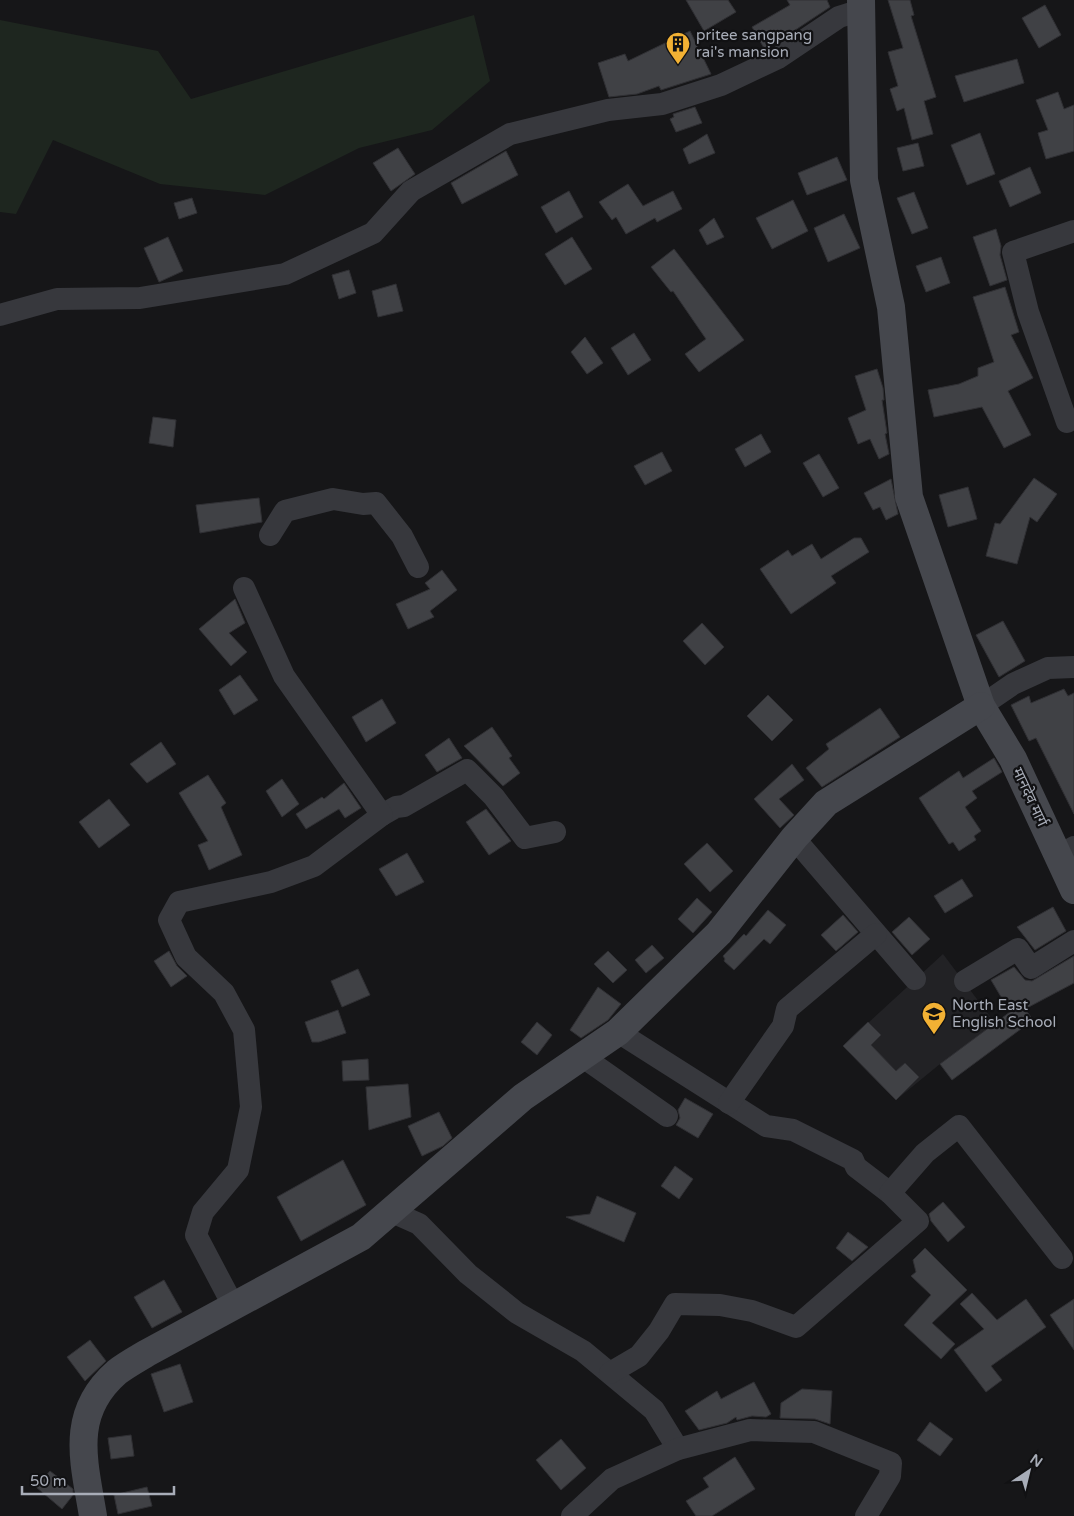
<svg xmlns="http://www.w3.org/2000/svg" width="1074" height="1516" font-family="'Varela Round','Noto Sans Devanagari',sans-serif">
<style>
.built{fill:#222225}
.green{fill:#1e261f}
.building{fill:#404145;stroke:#303034}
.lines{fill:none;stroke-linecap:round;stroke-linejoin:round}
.street{stroke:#37383d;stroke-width:22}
.secondary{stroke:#45474d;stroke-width:28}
.labels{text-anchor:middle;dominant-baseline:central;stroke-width:4.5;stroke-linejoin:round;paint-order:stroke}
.poi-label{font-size:15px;fill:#a8adb8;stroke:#111113;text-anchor:start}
.street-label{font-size:15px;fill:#a8adb8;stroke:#111113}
</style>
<rect width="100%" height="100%" fill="#161618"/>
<!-- built -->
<path class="built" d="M943 954 995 1023 1021 1004 1033 1020 952 1080 940 1064 896 1100 843 1046Z"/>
<!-- green -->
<path class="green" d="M474 15 490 81 432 130 359 148 265 195 160 184 53 140 16 214 0 212V20L158 51 191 99Z"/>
<!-- building -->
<g class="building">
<path d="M686 0H728L736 12 704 31Z"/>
<path d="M787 0H827L830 7 765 50 752 27 790 5Z"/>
<path d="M888 0H910L914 15 911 16 936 97 924 101 933 134 912 140 904 108 897 111 890 89 898 86 888 52 903 48Z"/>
<path d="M1045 5 1061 35 1039 48 1022 18Z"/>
<path d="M690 31 711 74 661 90 659 86 637 94 609 97 598 63 625 54 628 61Z"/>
<path d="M1017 59 1024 83 964 102 955 76Z"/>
<path d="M1058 92 1064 109 1074 105V151L1046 159 1038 133 1048 130 1036 100Z"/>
<path d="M695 107 702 123 676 132 670 119 674 117 673 114Z"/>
<path d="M980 133 995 174 967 185 951 145Z"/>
<path d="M707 134 715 153 689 164 683 149Z"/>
<path d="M918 143 924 166 903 171 897 148Z"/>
<path d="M398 148 415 174 391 191 373 163Z"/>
<path d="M506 151 518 175 462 204 451 183Z"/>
<path d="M837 157 847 180 807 195 798 173Z"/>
<path d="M1030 167 1041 193 1010 207 999 181Z"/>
<path d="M628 184 643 206 673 191 682 209 657 222 655 218 626 234 616 217 612 220 599 202Z"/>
<path d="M569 191 583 217 556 233 541 207Z"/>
<path d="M914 192 928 228 912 234 897 198Z"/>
<path d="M192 198 197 213 179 219 174 203Z"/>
<path d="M793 200 808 231 772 249 756 218Z"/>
<path d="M844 214 860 248 828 262 814 228Z"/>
<path d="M714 218 724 237 707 245 699 230Z"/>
<path d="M996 229 1001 246 1000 255 1007 280 990 286 973 237Z"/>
<path d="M168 237 183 271 159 282 144 248Z"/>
<path d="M572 237 592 269 565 285 545 254Z"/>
<path d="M674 249 744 340 699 372 685 354 706 339 673 291 671 292 651 267Z"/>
<path d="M941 257 950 283 926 292 916 266Z"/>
<path d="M349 270 356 293 339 299 332 275Z"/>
<path d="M396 284 403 311 378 317 372 291Z"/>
<path d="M1005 287 1019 332 1011 335 1033 378 1008 391 1031 435 1004 448 982 407 934 417 928 390 959 384 978 376V368L994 362 973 297Z"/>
<path d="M634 333 651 360 628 375 611 348Z"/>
<path d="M585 337 603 363 587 374 571 352Z"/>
<path d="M877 369 883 388 884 400H882L887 433 885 434 889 454 879 459 870 439 858 444 848 418 866 410 855 376Z"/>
<path d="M153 417 176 420 173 447 149 443Z"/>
<path d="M761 434 771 452 745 467 735 449Z"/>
<path d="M662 452 672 471 645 485 634 466Z"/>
<path d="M819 454 839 488 823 497 803 463Z"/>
<path d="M1034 478 1057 494 1037 522 1030 517 1017 564 986 556 995 523 1000 524Z"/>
<path d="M891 479 898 514 886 520 880 507 873 510 864 493Z"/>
<path d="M968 487 977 519 948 527 939 495Z"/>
<path d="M259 498 262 522 200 533 196 505Z"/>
<path d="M854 538H861L869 552 831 576 836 583 791 614 760 569 788 550 792 556 812 544 821 559Z"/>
<path d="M442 570 457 590 430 611 434 617 408 629 396 604 430 589 425 583Z"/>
<path d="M235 599 245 623 229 633 247 652 231 666 199 629Z"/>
<path d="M1003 621 1025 661 999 677 976 635Z"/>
<path d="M702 623 724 647 705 665 683 641Z"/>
<path d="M240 675 258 700 234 715 219 690Z"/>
<path d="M1064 689 1068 696 1074 693V814L1036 738 1029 741 1011 705 1029 696 1031 703Z"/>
<path d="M768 695 793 720 772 741 747 716Z"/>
<path d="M382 699 396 723 366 742 352 717Z"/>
<path d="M880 708 900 737 822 787 806 768 829 749 826 744Z"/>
<path d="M492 727 512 756 509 758 520 773 503 786 464 746Z"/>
<path d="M449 738 462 758 437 772 425 755Z"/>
<path d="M161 742 176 764 147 783 130 764Z"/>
<path d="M994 758 1002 772 972 791 977 798 965 807 981 831 974 836 976 840 959 851 953 842 949 844 919 798 959 771 963 778Z"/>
<path d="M792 764 804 780 779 799 794 815 780 828 754 799Z"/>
<path d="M208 775 226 803 221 807 242 855 209 870 198 845 208 841 179 793Z"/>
<path d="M282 779 299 804 282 817 266 791Z"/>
<path d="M344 783 361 808 345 818 339 809 306 829 296 814 322 797 324 799Z"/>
<path d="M109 799 130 825 99 848 79 822Z"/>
<path d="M486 809 511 841 489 855 466 822Z"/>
<path d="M707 843 733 871 710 892 684 864Z"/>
<path d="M407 853 424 882 396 896 379 869Z"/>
<path d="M962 879 973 896 945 913 934 896Z"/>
<path d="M697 898 712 912 693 933 678 919Z"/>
<path d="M1053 907 1066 931 1035 950 1017 927Z"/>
<path d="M768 910 786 925 770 944 764 939 734 970 724 961 725 959 723 956 744 934 746 936Z"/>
<path d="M843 915 858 932 836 951 821 935Z"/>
<path d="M909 917 930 939 912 955 892 932Z"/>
<path d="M652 945 664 958 646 973 635 960Z"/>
<path d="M169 951 177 966 187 976 171 987 154 961Z"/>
<path d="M608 951 627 970 613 983 594 964Z"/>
<path d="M1074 956V983L1025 1009 1033 1020 952 1080 940 1064 1010 1012 991 980 1014 967 1025 980 1032 981Z"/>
<path d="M358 969 370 995 342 1007 331 981Z"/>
<path d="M598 987 621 1004 608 1020 581 1038 570 1030Z"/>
<path d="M338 1010 346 1033 319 1042H312L305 1022Z"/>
<path d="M537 1022 552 1035 537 1055 521 1042Z"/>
<path d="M868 1022 881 1035 871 1045 896 1071 905 1063 919 1077 896 1100 843 1046Z"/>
<path d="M368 1059 369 1080 343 1081 342 1061Z"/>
<path d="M408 1084 411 1117 369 1130 366 1087Z"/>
<path d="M685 1098 713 1114 698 1138 676 1125 680 1118 678 1110Z"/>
<path d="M439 1112 452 1138 443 1146 422 1156 408 1126Z"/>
<path d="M343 1160 366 1205 301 1241 277 1197Z"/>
<path d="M675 1166 693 1179 679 1199 661 1186Z"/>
<path d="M597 1196 636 1213 624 1242 566 1217 590 1214Z"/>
<path d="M943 1202 965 1227 948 1242 931 1221 929 1214Z"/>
<path d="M848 1232 868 1247 852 1261 836 1248Z"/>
<path d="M925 1248 967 1290 932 1323 955 1344 941 1359 904 1325 931 1295 911 1276 916 1272 913 1260Z"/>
<path d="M164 1280 182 1312 152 1328 134 1297Z"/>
<path d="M972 1293 997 1320 1026 1299 1046 1327 991 1366 1002 1380 986 1392 954 1350 984 1329 960 1304Z"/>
<path d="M1074 1299V1350L1050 1315Z"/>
<path d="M90 1340 106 1361 85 1381 67 1357Z"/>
<path d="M180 1364 193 1402 164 1412 151 1374Z"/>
<path d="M754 1382 771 1414 766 1417 752 1416 737 1420 736 1417 727 1423 699 1430 685 1411 717 1391 721 1399Z"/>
<path d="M802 1389 832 1391 830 1424 815 1419 780 1418 781 1403Z"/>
<path d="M930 1422 953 1439 940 1456 917 1440Z"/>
<path d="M131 1435 134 1456 111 1459 108 1438Z"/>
<path d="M561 1439 586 1468 561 1490 536 1460Z"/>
<path d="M735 1457 755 1489 712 1516H696L686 1501 709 1487 703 1478Z"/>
<path d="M50 1471 73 1489V1495L62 1509 36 1487Z"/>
<path d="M147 1487 152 1506 118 1514 114 1495Z"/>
</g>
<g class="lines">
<!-- street -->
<g class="street">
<path d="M0 315 57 299 140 298 285 274 373 233 411 191 510 134 608 110 662 104 721 85 778 58 839 17 861 10"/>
<path d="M1067 422 1028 312 1013 252 1074 231"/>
<path d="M270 535 285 511 333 499 363 504 376 503 402 536 418 567"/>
<path d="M981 706 1013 684 1048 668 1074 667"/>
<path d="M382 815 396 807 404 806 467 770 494 797 525 838 555 832"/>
<path d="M794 838 915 979"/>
<path d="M1058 856 1074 847"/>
<path d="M965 981 1018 949 1031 968 1074 941"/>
<path d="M618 1032 766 1126 793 1130 853 1160 856 1167 890 1193"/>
<path d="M583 1057 667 1116"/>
<path d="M729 1103 783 1026 787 1009 876 934"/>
<path d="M392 1212 419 1224 468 1274 517 1313 583 1351 654 1410 678 1449"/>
<path d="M234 1307 196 1235 203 1212 238 1170 251 1107 244 1030 224 993 186 957 169 920 179 902 271 882 314 866 382 815 284 676 244 588"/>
<path d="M610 1373 639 1356 659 1331 675 1304 720 1305 752 1311 796 1327 918 1221 890 1193 925 1153 959 1126 1062 1258"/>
<path d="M572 1516 612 1479 678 1449 750 1430 814 1432 891 1463 890 1476 866 1516"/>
</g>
<!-- secondary -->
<g class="secondary">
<path d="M861 0 864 180 891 307 909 497 981 706 1013 759 1074 890"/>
<path d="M93 1516C84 1461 69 1414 117 1372 126 1365 137 1359 147 1353L361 1237 523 1097 618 1032 719 933 794 838 826 803 981 706"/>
</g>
</g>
<!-- icons -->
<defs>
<symbol id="building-pin" viewBox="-11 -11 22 30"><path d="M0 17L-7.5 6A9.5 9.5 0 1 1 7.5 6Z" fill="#f2b134" stroke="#111113"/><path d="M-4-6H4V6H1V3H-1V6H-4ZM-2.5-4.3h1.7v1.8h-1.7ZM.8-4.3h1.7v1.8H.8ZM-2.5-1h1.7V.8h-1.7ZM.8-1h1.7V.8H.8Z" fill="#111"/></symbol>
<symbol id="school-pin" viewBox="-11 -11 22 30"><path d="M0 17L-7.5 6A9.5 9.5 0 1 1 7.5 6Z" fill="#f2b134" stroke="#111113"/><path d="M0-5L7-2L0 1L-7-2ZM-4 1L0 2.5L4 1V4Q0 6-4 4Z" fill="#111"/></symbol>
</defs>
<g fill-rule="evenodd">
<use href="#building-pin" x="664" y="30" width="28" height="38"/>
<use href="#school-pin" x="920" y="1000" width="28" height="38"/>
</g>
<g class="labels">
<!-- poi labels -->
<g class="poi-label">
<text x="696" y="35">pritee sangpang<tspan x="696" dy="17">rai's mansion</tspan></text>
<text x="952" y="1005">North East<tspan x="952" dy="17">English School</tspan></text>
</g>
<!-- street labels -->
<g class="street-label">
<text transform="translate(1030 797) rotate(65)">मानदेव मार्ग</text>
</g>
</g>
<!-- north arrow -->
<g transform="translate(1029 1471) rotate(35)" stroke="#111113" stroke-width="4" paint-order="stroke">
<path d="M0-4L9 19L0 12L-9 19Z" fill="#a8adb8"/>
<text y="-8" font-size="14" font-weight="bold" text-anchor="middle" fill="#a8adb8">N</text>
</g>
<!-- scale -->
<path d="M22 1486v8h152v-8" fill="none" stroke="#a8adb8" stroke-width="2.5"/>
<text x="30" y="1486" font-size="15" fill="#a8adb8" stroke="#111113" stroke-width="4" paint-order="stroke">50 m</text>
</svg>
